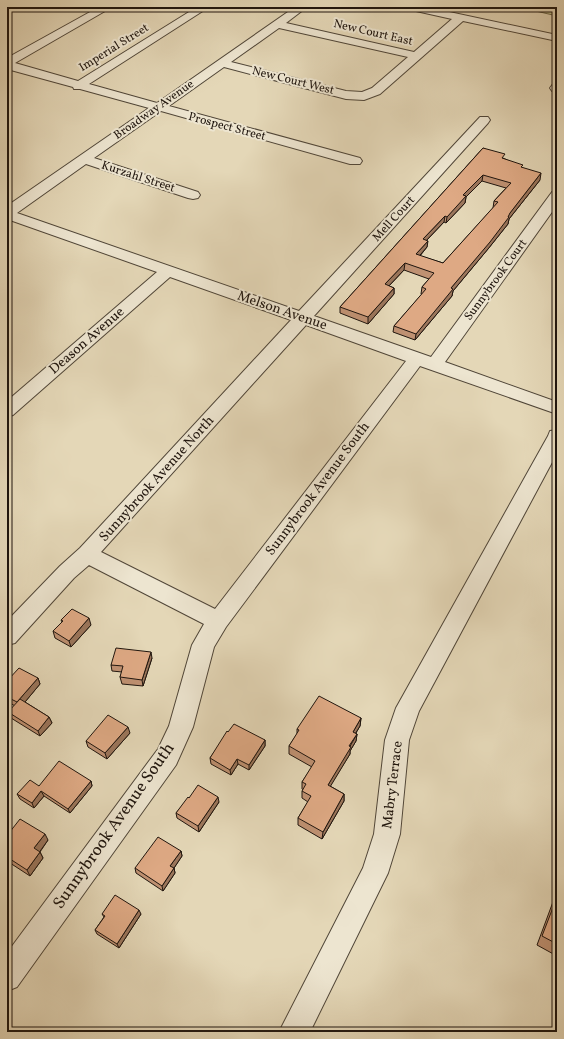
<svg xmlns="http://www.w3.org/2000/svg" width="564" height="1039" font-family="Vollkorn,serif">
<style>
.green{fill:#bcbc89;stroke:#6e684c}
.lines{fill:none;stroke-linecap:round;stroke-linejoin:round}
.minor-casing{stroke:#504638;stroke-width:2}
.minor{fill:#ede5d0;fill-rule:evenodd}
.wall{fill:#bf9172;stroke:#1f150e;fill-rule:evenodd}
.shaded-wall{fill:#9b765c;stroke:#1f150e}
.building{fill:#dea984;stroke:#1f150e;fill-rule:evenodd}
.labels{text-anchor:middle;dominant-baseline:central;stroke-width:4;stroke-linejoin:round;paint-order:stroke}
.far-street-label{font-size:12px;fill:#1f150e;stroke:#ede5d0}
.street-label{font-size:14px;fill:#1f150e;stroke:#ede5d0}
.near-street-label{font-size:17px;fill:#1f150e;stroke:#ede5d0}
</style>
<rect width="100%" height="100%" fill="#e4d7b7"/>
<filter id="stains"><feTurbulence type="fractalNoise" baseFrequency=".005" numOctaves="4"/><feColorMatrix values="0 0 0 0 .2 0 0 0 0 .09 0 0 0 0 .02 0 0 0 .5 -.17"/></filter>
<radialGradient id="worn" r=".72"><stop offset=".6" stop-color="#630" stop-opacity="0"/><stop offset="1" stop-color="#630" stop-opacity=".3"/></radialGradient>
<!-- green -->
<path class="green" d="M525 7H557V16L523 8Z"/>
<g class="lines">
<defs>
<g id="minor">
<path d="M99 7H112L15 63 78 81 197 7H209L89 84 157 103 295 7H307L286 23 414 52 452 19 407 9 406 7H426L557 35V41L463 21 380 94 364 100 346 99 224 67 169 106 360 158 362 161 360 164H350L161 111 94 158 198 192 200 195 198 198 193 199 188 198 86 164 17 213 299 311 480 117H488L490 120 488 123 314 316 431 357 552 192 557 191V205L445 362 557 402V414L420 366 226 627 214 647 193 727 176 765 17 987 7 991V953L158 749 169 726 192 645 204 624 89 565 74 578 15 643 7 645V621L60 566 80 548 291 320 170 277 13 415 7 417V401L157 272 7 219V206L149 108 80 89H74L73 87 7 69V58ZM279 28 408 57 372 88 362 92 346 91 231 62ZM306 325 406 361 215 609 101 552Z"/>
<path d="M557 83V91H552L550 88 553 84Z"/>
<path d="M557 430V453L419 711 409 740 400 834 388 873 310 1032H279L363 868 374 834 385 740 396 708 548 436 550 431Z"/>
</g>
</defs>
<!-- minor casing -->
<use href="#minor" class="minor-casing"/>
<!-- minor -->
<use href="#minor" class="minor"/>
</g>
<!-- wall -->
<g class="wall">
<path d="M483 148 523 168 540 180 509 219 508 224 488 249 453 291 452 296 415 340 393 332 394 326 422 294H421L422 287 429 279 404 270 389 286 394 288V294L368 324 340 313V307ZM482 181 506 188 494 201 493 208 443 263 420 256 427 247V240L444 222 446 223 465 203 466 197Z"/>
<path d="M61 620 91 625 71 647 55 638 53 631 62 622Z"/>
<path d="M152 658 143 686 122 684 120 677 122 672 112 671 111 665Z"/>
<path d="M38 678 40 684 25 702 49 717 52 723 40 736 11 718 8 712 15 706 7 701V684L8 683 7 681Z"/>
<path d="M361 718 360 726 356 733 357 734 356 741 350 751V754L330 786 344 794V801L322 839 298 825V818L308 802 302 798V791L303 790 302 789V782L312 767 289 754V746L297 734V729Z"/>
<path d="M228 732 265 740V746L249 770 238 764 231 775 211 764 210 758Z"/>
<path d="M130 733 107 759 88 747 86 741Z"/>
<path d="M91 781 92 786 70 813 44 796 34 808 20 799 17 794 39 786Z"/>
<path d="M189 798 219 802 199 832 177 818 176 813Z"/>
<path d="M7 831 9 833 48 840 40 852 43 858 30 876 7 861Z"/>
<path d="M181 851 182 856 174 868 175 873 163 891 136 873 135 868Z"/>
<path d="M557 891V956L537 945Z"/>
<path d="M102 914H141L119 948 97 934 95 930 104 917Z"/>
</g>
<!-- shaded-wall -->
<g class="shaded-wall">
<path d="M541 173 540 180 509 219 508 224 488 249 453 291 452 296 415 340 416 334 451 288Z"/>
<path d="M483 175 482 181 466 197 465 203 446 223 447 217 463 195Z"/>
<path d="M445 216 444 222 422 245 423 239Z"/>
<path d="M428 241 427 247 415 261 416 254Z"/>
<path d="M405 263 404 270 384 291 385 284Z"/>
<path d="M394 288V294L368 324V317Z"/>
<path d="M89 618 91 625 71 647 69 641Z"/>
<path d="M151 652 152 658 143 686 142 680Z"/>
<path d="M38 678 40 684 20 708 17 702Z"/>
<path d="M49 717 52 723 40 736 38 731Z"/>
<path d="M361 718 360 726 352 739 353 732Z"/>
<path d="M128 727 130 733 107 759 105 753Z"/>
<path d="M357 734 356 741 350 751V754L327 792 328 785Z"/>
<path d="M265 740V746L249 770V765Z"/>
<path d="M237 759 238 764 231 775 230 770Z"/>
<path d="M91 781 92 786 70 813 68 809Z"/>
<path d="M41 791 44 796 34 808 32 803Z"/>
<path d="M344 794V801L322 839 323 832Z"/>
<path d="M218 797 219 802 199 832 198 826Z"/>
<path d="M45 834 48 840 38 854 34 848Z"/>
<path d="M181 851 182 856 172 871 170 866Z"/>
<path d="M40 852 43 858 30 876 27 870Z"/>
<path d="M174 868 175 873 163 891 162 886Z"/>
<path d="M139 910 141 914 119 948 117 944Z"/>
</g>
<!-- building -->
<g class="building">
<path d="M483 148 505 154 502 158 523 165 521 167 541 173 510 213 508 217H509L490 242 451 288 453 289 416 334 394 326 426 289 422 287 434 273 405 263 385 284 394 288 368 317 340 307ZM483 175 511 183 494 201 498 202 443 263 416 254 428 241 423 239 445 216 447 217 466 196 463 195Z"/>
<path d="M72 609 89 618 69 641 53 631 63 621 61 620Z"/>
<path d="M116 648 151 652 142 680 120 677 123 666 111 665Z"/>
<path d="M19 668 38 678 17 702 7 697V684L9 682 7 681Z"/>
<path d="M319 696 361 718 353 732 357 734 349 746 351 747 328 785 344 794 323 832 298 818 311 796 302 791 306 784 302 782 315 761 289 746 299 730 297 729Z"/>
<path d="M20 699 49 717 38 731 8 712Z"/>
<path d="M108 715 128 727 105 753 86 741Z"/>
<path d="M234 724 265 740 249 765 237 759 230 770 210 758 227 731 228 732Z"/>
<path d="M59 761 91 781 68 809 41 791 32 803 17 794 30 780 39 786Z"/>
<path d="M198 785 218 797 198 826 176 813 188 797 189 798Z"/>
<path d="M20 819 45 834 34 848 40 852 27 870 7 857V831L9 833Z"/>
<path d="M158 837 181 851 170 866 174 868 162 886 135 868Z"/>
<path d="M115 895 139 910 117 944 95 930 105 916 102 914Z"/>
<path d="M557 897V944L542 936Z"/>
</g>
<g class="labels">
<!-- far-street labels -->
<g class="far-street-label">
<text transform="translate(373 33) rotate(13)">New Court East</text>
<text transform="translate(114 48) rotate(-32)">Imperial Street</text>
<text transform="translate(293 81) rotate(14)">New Court West</text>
<text transform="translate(154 110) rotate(-35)">Broadway Avenue</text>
<text transform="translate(227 127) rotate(15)">Prospect Street</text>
<text transform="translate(138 177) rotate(18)">Kurzahl Street</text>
<text transform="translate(394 219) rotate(-48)">Mell Court</text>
<text transform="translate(496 280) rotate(-54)">Sunnybrook Court</text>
</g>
<!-- street labels -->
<g class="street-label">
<text transform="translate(282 311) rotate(19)">Melson Avenue</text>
<text transform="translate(87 341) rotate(-41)">Deason Avenue</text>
<text transform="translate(157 479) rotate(-48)">Sunnybrook Avenue North</text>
<text transform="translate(318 489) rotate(-53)">Sunnybrook Avenue South</text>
<text transform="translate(393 785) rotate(-83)">Mabry Terrace</text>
</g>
<!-- near-street labels -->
<g class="near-street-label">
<text transform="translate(114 826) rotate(-55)">Sunnybrook Avenue South</text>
</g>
</g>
<!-- margin -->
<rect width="564" height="1039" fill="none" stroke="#e4d7b7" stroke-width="24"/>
<rect x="8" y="8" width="548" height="1023" fill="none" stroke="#1f150e" stroke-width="2"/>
<rect x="12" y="12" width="540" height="1015" fill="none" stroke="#1f150e"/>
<rect width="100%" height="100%" filter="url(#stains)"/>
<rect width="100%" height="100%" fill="url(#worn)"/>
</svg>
